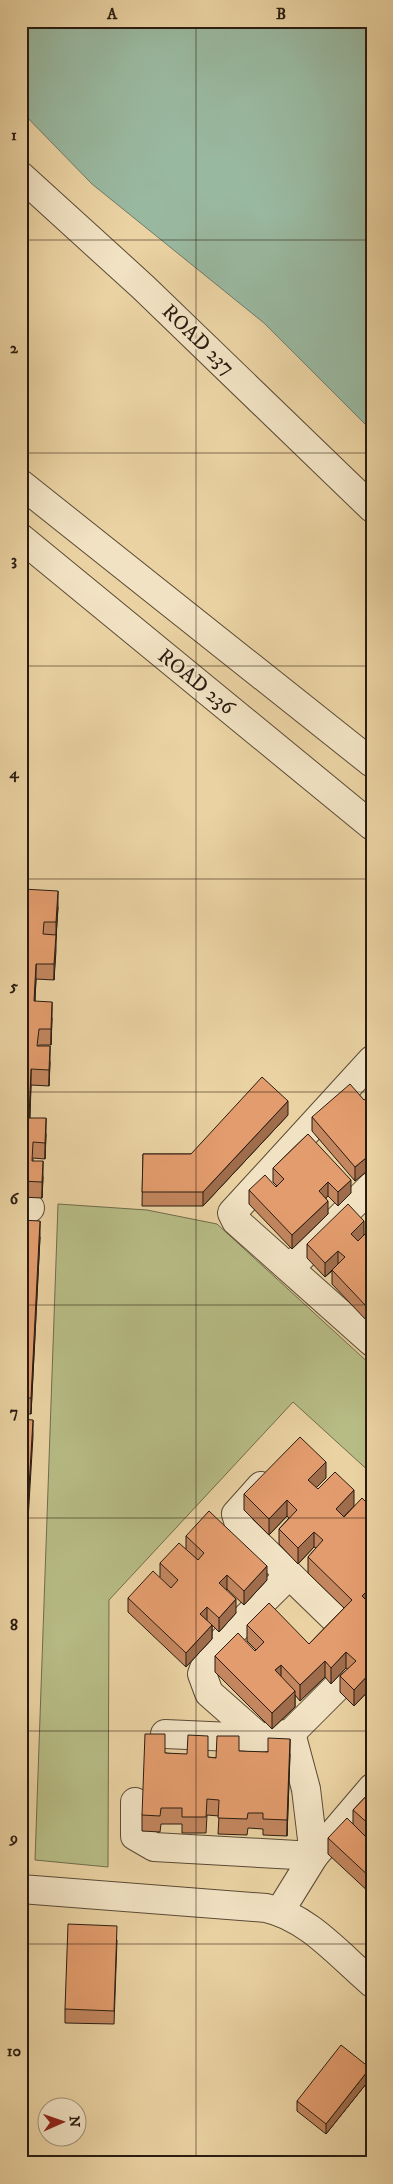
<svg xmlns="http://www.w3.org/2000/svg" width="393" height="2184" font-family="'IM FELL DW Pica',serif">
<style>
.green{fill:#b7bc85;stroke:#706c4b}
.water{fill:#99b8a0;stroke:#6d7a67}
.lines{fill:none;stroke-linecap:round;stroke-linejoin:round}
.minor-casing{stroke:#5a4a35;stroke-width:30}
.minor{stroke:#f1e2c3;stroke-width:28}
.wall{fill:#c3865e;stroke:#2a1c11}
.shaded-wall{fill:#9f6d4c;stroke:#2a1c11}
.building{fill:#e39c6d;stroke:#2a1c11}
.grid{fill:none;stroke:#2a1c11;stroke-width:1;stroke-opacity:0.55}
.labels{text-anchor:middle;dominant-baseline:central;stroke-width:4;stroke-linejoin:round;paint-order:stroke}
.street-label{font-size:21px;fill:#2a1c11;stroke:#f1e2c3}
.neatline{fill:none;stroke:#2a1c11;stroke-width:2}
.grid-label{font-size:16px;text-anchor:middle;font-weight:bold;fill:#2a1c11}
</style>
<rect width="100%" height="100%" fill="#ead2a2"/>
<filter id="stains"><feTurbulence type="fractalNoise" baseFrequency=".004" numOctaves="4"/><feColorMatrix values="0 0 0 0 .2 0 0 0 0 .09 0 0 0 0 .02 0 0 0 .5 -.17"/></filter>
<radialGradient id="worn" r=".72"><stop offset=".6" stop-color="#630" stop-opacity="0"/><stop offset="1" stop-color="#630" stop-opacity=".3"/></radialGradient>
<!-- green -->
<path class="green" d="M58 1204 147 1210 217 1224 372 1366V1474L293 1402 109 1600 108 1867 35 1860Z"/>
<!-- water -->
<path class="water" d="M21 21H372V431L264 323 92 184 21 111Z"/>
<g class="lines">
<defs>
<g id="minor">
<path d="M21 176 143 287 372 508"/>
<path d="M21 484 372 763"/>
<path d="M21 538 372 826"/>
<path d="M372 1060 232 1213 236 1221 372 1342"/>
<path d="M21 1208H30"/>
<path d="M290 1268 372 1186"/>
<path d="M261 1486 236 1514 240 1527 338 1622"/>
<path d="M289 1575 209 1655 202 1674 209 1693 260 1738 291 1733 372 1652"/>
<path d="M291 1733 306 1789 314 1856"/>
<path d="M165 1734 254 1738"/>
<path d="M135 1802V1836L154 1847 314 1856"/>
<path d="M21 1889 266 1908C308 1917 340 1956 372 1983"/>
<path d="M280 1911 314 1856 372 1788"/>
</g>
</defs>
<!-- minor casing -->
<use href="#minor" class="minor-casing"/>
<!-- minor -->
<use href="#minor" class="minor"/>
</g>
<!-- wall -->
<g class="wall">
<path d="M21 899 58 907 56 938 54 980 36 979 35 1001 52 1018 51 1045H39L38 1046 50 1062 49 1086 31 1085 30 1118 46 1134 45 1159 33 1158V1161L43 1177 42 1198 21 1197Z"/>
<path d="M372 1056V1080L367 1075V1061Z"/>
<path d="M364 1100 355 1181 312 1131V1117Z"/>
<path d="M288 1115 203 1206H142L143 1154H191Z"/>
<path d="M308 1134 351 1193 338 1206 328 1196 326 1198 328 1214 292 1249 249 1204V1190L276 1187 277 1186 273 1182V1168Z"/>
<path d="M21 1220 40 1237 31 1414H21Z"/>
<path d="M372 1229V1316L367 1321 332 1284V1271L325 1277 307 1258V1244L364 1235Z"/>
<path d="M326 1478 316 1488 318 1489 354 1506 372 1508V1602L370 1604 372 1606V1687L354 1706 340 1692V1676L348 1669 346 1668 331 1684 325 1677 300 1701 295 1695V1707L272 1729 215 1672V1656L255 1651 256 1650 247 1641V1625L309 1644 344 1608 308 1573V1557L316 1548 314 1547 298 1564 279 1544V1529L289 1518 287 1516 269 1535 244 1510V1494Z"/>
<path d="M186 1536 267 1580 244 1605 227 1589 226 1590 236 1613 219 1632 212 1625V1639L186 1667 128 1612V1598L160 1577V1563L186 1549Z"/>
<path d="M239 1751 290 1754 287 1836 263 1835V1829L248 1828 247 1835 218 1834 219 1816 207 1815 206 1833H182V1824H161L160 1832 142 1831V1815L165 1753 216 1758Z"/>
<path d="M372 1790V1895L328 1854V1838L353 1824V1810Z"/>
<path d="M117 1940 114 2024 65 2023V2009Z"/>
<path d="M370 2079 326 2134 297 2111V2101Z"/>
</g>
<!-- shaded-wall -->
<g class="shaded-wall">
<path d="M58 891V907L56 938V922Z"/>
<path d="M56 935V951L54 980V964Z"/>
<path d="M36 964V979L34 1017V1001Z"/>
<path d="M52 1002V1018L51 1045V1029Z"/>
<path d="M50 1046V1062L49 1086V1070Z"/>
<path d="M31 1069V1085L29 1134V1118Z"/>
<path d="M288 1101V1115L203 1206V1192Z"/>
<path d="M46 1118V1134L45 1159V1143Z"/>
<path d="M372 1153V1167L355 1181V1167Z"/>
<path d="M43 1161V1177L42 1198V1182Z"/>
<path d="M351 1180V1193L338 1206V1192Z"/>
<path d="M328 1182V1196L319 1204V1191Z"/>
<path d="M328 1201V1214L292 1249V1235Z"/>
<path d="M40 1221V1237L31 1414V1398Z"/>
<path d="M364 1221V1235L351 1248V1234Z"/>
<path d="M338 1251V1264L325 1277V1263Z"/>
<path d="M372 1302V1316L367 1321V1307Z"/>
<path d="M33 1420V1436L21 1638V1622Z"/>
<path d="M326 1462V1478L308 1496V1480Z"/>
<path d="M354 1490V1506L336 1525V1509Z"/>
<path d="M287 1500V1516L269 1535V1519Z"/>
<path d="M372 1528V1544L365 1535Z"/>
<path d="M314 1532V1547L298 1564V1548Z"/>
<path d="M267 1566V1580L244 1605V1591Z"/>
<path d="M227 1575V1589L219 1597V1583Z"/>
<path d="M372 1586V1602L362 1612V1596Z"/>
<path d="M236 1599V1613L219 1632V1618Z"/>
<path d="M207 1607V1621L200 1614Z"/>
<path d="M212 1625V1639L186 1667V1653Z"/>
<path d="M346 1652V1668L331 1684V1668Z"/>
<path d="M325 1661V1677L300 1701V1685Z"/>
<path d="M281 1665V1681L275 1670Z"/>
<path d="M372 1671V1687L354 1706V1690Z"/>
<path d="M295 1691V1707L272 1729V1713Z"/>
<path d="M290 1739V1754L287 1836V1820Z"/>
<path d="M370 2068V2079L326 2134V2124Z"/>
</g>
<!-- building -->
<g class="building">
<path d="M23 889 58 891 56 922H44L43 934 56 935 54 964H36L34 1001 52 1002 51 1029H39L37 1046H50L49 1070 31 1069 29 1118H46L45 1143 33 1142 32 1161H43L42 1182 21 1181V899H22Z"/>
<path d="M372 1056V1066L367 1061Z"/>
<path d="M262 1077 288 1101 203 1192H142L143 1154H191Z"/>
<path d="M350 1084 364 1100 368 1097 372 1101V1153L355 1167 312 1117Z"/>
<path d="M308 1134 351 1180 338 1192 328 1182 319 1191 328 1201 292 1235 249 1190 265 1175 276 1187 284 1179 273 1168Z"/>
<path d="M348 1204 364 1221 351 1234 358 1241 371 1228 372 1229V1302L367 1307 332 1270 345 1257 338 1251 325 1263 307 1244Z"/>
<path d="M21 1220 40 1221 31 1398H21Z"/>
<path d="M21 1419 33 1420 21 1622Z"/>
<path d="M300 1437 326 1462 308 1480 318 1489 335 1472 354 1490 336 1509 344 1517 362 1498 372 1508V1528L365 1535 372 1541V1586L362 1596 372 1606V1671L354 1690 340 1676 356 1661 346 1652 331 1668 325 1661 300 1685 281 1665 275 1670 295 1691 272 1713 215 1656 238 1633 255 1651 264 1642 247 1625 269 1603 309 1644 352 1600 308 1557 323 1540 314 1532 298 1548 279 1529 297 1510 287 1500 269 1519 244 1494Z"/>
<path d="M209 1511 267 1566 244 1591 227 1575 219 1583 236 1599 219 1618 207 1607 200 1614 212 1625 186 1653 128 1598 153 1571 171 1588 178 1580 160 1563 179 1543 198 1560 204 1553 186 1536Z"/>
<path d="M145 1734H165V1753L187 1754 188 1735 208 1736V1757L216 1758 217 1736H239V1751L268 1752V1738L290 1739 287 1820 263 1819V1813H248L247 1819 218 1818 219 1800 207 1799 206 1817H182V1808H161L160 1816 142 1815Z"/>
<path d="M372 1790V1827L353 1810Z"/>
<path d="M347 1818 366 1837 372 1831V1879L328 1838Z"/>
<path d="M68 1924 117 1926 114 2011 65 2009Z"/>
<path d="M341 2045 370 2068 326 2124 297 2101Z"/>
</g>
<!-- grid -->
<path class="grid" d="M196 21V2163M21 240H372M21 453H372M21 666H372M21 879H372M21 1092H372M21 1305H372M21 1518H372M21 1731H372M21 1944H372"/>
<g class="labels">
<!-- street labels -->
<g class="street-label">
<text transform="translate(198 340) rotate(44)">ROAD 237</text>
<text transform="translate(196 682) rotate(39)">ROAD 236</text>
</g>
</g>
<!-- margin -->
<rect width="393" height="2184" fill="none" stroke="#ead2a2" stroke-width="55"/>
<!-- north arrow -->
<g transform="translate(62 2122) rotate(88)"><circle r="24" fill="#f1e2c3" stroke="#a1937c"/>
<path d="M0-4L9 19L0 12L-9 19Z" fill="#8f2418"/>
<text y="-8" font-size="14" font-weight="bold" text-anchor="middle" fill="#2a1c11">N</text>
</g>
<rect x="28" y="28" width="338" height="2128" class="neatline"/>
<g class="grid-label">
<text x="112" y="19">A</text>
<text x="281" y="19">B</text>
<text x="14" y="140">1</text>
<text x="14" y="353">2</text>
<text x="14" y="565">3</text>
<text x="14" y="778">4</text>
<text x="14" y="991">5</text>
<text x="14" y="1204">6</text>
<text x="14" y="1417">7</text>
<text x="14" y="1630">8</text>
<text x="14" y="1843">9</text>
<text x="14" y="2056">10</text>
</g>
<rect width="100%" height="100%" filter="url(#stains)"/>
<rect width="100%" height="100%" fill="url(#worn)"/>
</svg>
